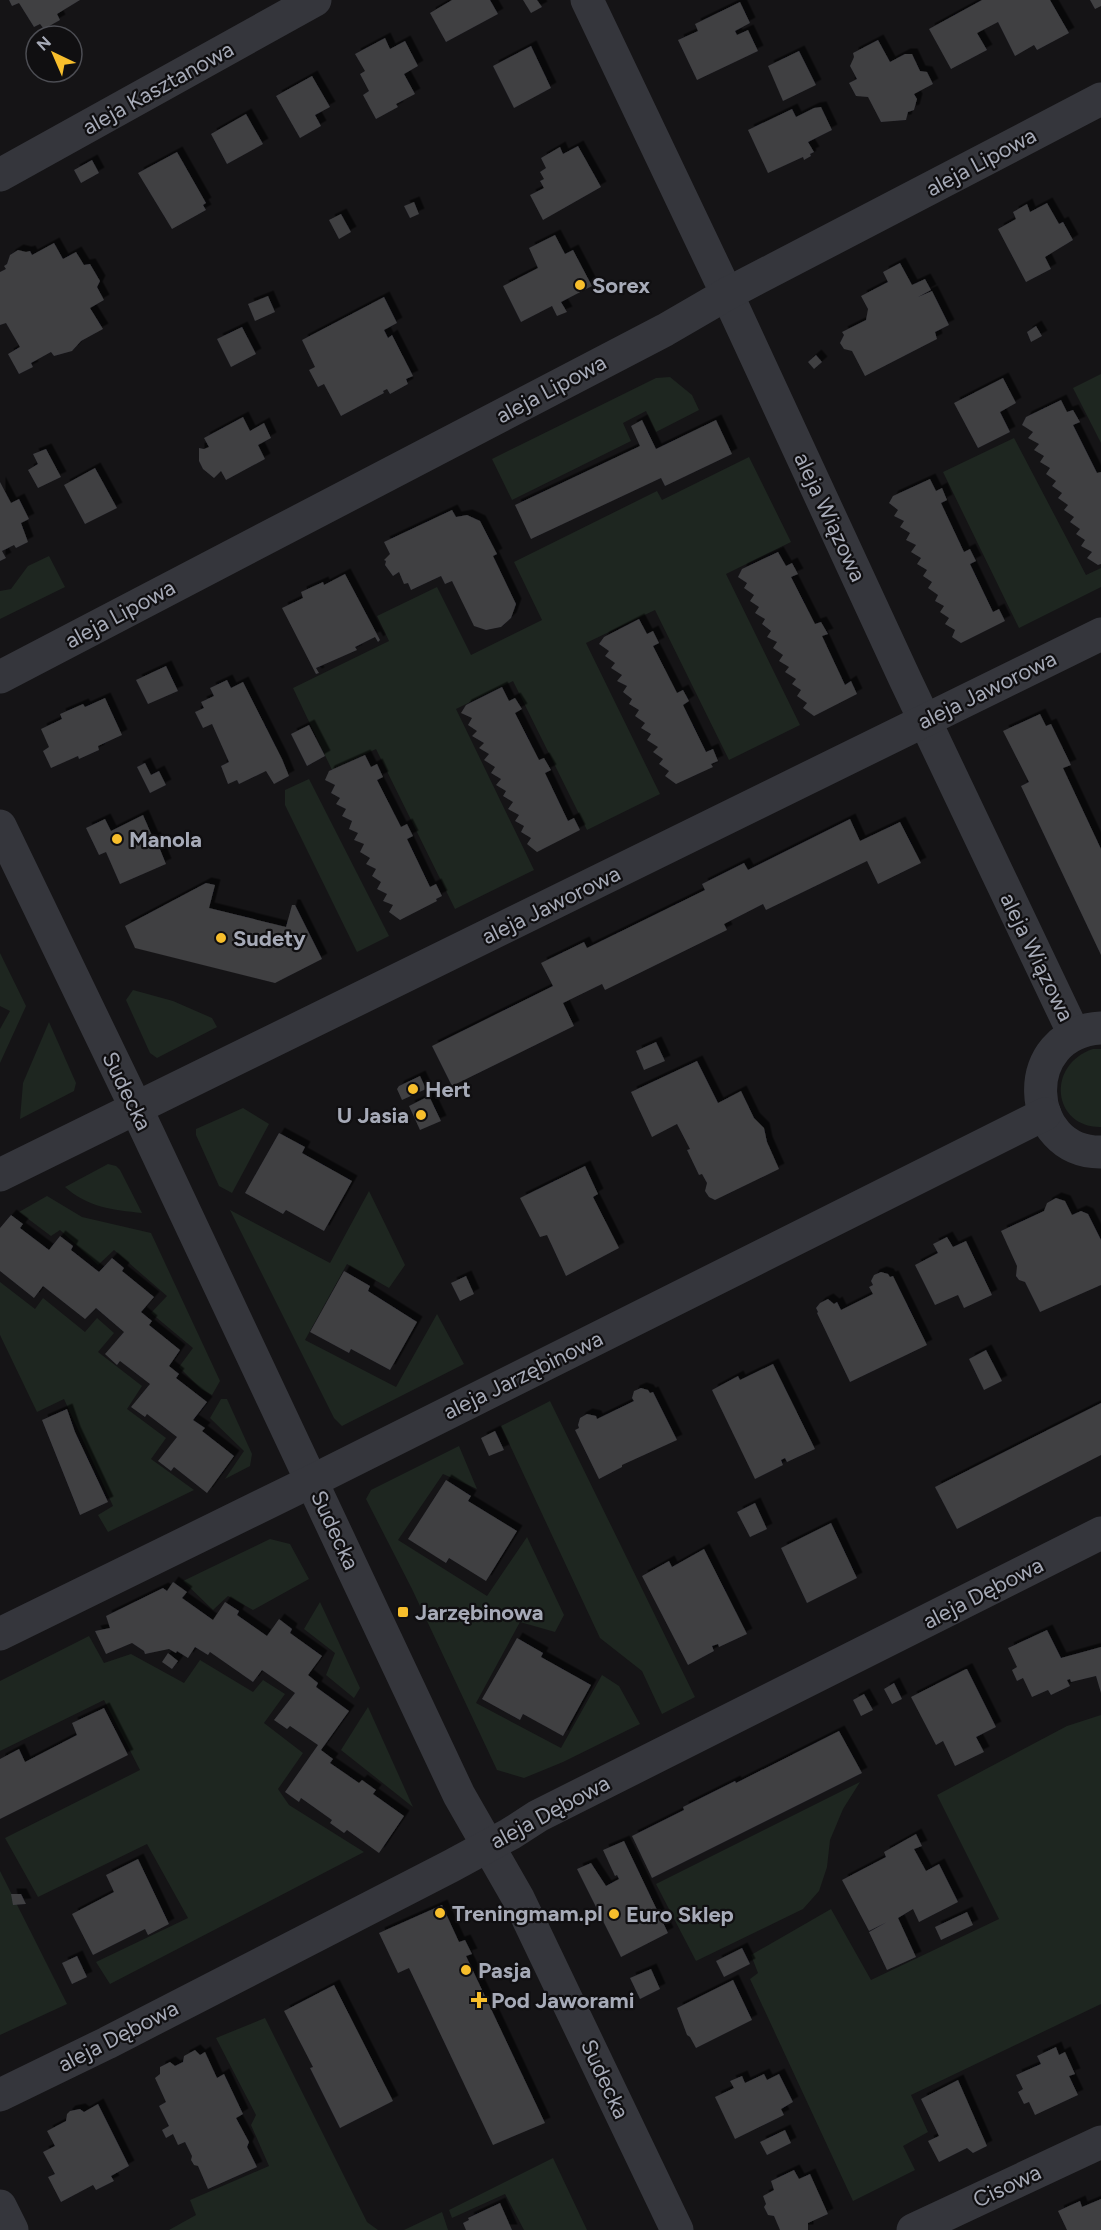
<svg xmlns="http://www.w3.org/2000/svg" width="1101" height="2230" font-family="Figtree,sans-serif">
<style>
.green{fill:#1e2620}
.building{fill:#3f3f43;filter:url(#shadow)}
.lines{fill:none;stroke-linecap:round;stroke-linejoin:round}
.minor{stroke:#35363c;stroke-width:33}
.poi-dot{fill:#f7be2c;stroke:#100f11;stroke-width:2}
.labels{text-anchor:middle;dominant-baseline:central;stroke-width:4.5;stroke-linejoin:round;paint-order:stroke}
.street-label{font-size:22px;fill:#a6aab7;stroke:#100f11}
.poi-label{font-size:22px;font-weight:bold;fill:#a6aab7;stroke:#100f11;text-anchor:start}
</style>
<defs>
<filter id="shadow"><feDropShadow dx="5.5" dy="-5.5" stdDeviation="0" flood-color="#0009"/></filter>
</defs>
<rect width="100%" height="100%" fill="#151416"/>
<!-- green -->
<g class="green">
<path d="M1101 374V443L1073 388Z"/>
<path d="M670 377 692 395 699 410 656 432 646 411 623 423 631 441 512 500 492 459 656 378Z"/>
<path d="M1014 438 1086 575 1101 568V587L1019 628 943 472Z"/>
<path d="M749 457 791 542 726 574 800 725 729 760 655 610 586 643 660 794 587 830 513 681 456 709 534 870 455 909 376 749 332 770 293 688 389 641 377 616 437 587 471 655 542 620 514 562 657 491 662 500Z"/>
<path d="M49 556 65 587 0 619V591L11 589 28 566Z"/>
<path d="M309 779 389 936 357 952 285 805V790Z"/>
<path d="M0 953 26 1006 0 1063V1029L10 1011 0 1006Z"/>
<path d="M133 990 173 1001 212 1018 217 1027 157 1058 150 1053 126 1000Z"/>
<path d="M49 1022 76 1083 74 1091 20 1119 23 1083Z"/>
<path d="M1093 1049H1101V1127C1053 1128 1045 1065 1093 1049Z"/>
<path d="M243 1108 269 1124 232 1193 219 1186 196 1135V1129Z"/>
<path d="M108 1164 116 1166 120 1170 142 1213C113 1210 87 1207 65 1187Z"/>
<path d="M369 1191 405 1265 389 1288 347 1264 305 1340 396 1387 437 1314 464 1364 342 1426 334 1418 230 1210 330 1263Z"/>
<path d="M47 1196 82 1217 151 1233 220 1381 212 1395 201 1389 179 1367 193 1348 151 1313 167 1296 114 1250 98 1265 60 1230 51 1236 19 1212Z"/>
<path d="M0 1282 35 1309 43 1298 85 1332 97 1318 114 1333 98 1352 142 1386 127 1409 166 1438 151 1459 194 1490 108 1532 98 1515 113 1506 64 1399 37 1412 0 1335Z"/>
<path d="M221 1399H227L252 1454 250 1466 225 1479 244 1451 210 1418Z"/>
<path d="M550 1401 695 1697 662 1714 642 1671 600 1638 501 1426Z"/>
<path d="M459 1446 477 1489 443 1474 398 1540 487 1596 527 1537 564 1615 555 1632 520 1622 476 1703 561 1748 602 1675 619 1686 640 1724 563 1762 524 1778 497 1770 412 1589 366 1499 371 1490Z"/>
<path d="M270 1539 290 1544 309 1579 253 1610 228 1596 213 1610 183 1581Z"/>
<path d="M320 1602 360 1688 354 1698 326 1675 335 1653 304 1629Z"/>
<path d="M89 1636 104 1663 131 1654 184 1683 200 1660 253 1692 263 1680 285 1694 264 1723 303 1753 278 1789 289 1805 364 1852 110 1984 96 1962 188 1918 147 1844 38 1897 5 1838 140 1770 104 1700 0 1751V1681Z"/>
<path d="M368 1707 413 1807 341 1750Z"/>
<path d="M1101 1715V2004L911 2095 928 2132 903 2146 915 2170 853 2201 750 1979 758 1973 751 1955 831 1909 871 1980 999 1919 937 1795 1067 1726Z"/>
<path d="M860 1782 843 1809 830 1840 827 1867 819 1891 803 1909 696 1961 656 1884Z"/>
<path d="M0 1871 67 2004 0 2035Z"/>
<path d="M265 2018 367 2222 378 2230H169L196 2215 190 2200 269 2166 251 2125 256 2115 216 2038Z"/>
<path d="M553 2158 587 2230H524L505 2194 452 2218 449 2210Z"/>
<path d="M442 2212 448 2230H404Z"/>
</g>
<!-- building -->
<g class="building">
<path d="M9 0H80L57 14 60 20 44 29 40 24 34 27 19 3 12 6Z"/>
<path d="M452 0H490L498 14 446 42 430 13Z"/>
<path d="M523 0H537L542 7 531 13Z"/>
<path d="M982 0H1050L1069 33 1037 50 1034 45 1015 56 998 22 977 33 987 50 951 69 929 29Z"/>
<path d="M1090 0H1101V6L1095 9Z"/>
<path d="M740 2 750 23 735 31 737 35 748 30 758 51 697 80 678 40 698 31 695 24Z"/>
<path d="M385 38 390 49 405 41 418 66 404 74 415 94 396 104 398 107 376 119 363 95 369 91 360 74 365 71 355 54Z"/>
<path d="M878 40 890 62 905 54H912L920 71 927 72 933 84 914 94 917 99 914 110 908 112 906 120 881 122 868 97 856 96 849 83 857 79 850 66 854 57 853 53Z"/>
<path d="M531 46 551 88 514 108 493 66Z"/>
<path d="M799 51 816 85 783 101 768 66Z"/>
<path d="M312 76 330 107 315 115 321 126 300 138 276 96Z"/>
<path d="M821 107 832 130 808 142 814 152 810 154 811 156 804 160 803 157 768 173 748 130 792 109 796 117 814 108Z"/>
<path d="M246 114 263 144 227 164 211 134Z"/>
<path d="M578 146 601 187 543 220 530 195 544 188 540 181 544 179 540 172 546 168 541 158 560 147 563 154Z"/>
<path d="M177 152 206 203 203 205 206 210 172 229 138 173Z"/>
<path d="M92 160 99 173 81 183 74 170Z"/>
<path d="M414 202 419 214 410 218 404 206Z"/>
<path d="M1047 203 1059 224 1063 222 1073 240 1045 257 1051 269 1026 282 998 229 1016 219 1013 212 1027 204 1030 212Z"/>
<path d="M341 214 351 232 339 239 329 220Z"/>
<path d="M555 235 565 254 573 250 592 286 561 302 567 312 557 316 552 306 521 322 503 286 538 268 529 248Z"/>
<path d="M54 243 63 259 76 252 84 265 90 264 100 281 97 287 104 300 90 308 103 329 81 341 72 351 54 356 51 352 31 363 33 367 19 374 8 354 20 347 6 323 0 325V272L6 269 4 266 7 264 10 255 18 250 26 252 30 251 32 255Z"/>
<path d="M900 263 912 285 925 279 931 290 918 297 932 291 949 325 935 332 937 339 865 376 852 351 844 349 840 343 844 335 842 332 866 320 868 309 861 296 888 282 883 272Z"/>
<path d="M268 296 275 312 255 321 248 304Z"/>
<path d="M384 297 397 323 384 330 388 338 392 335 413 376 406 379 408 384 390 394 387 389 383 391 384 393 341 416 324 384 318 387 309 370 315 367 302 340Z"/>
<path d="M1036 326 1042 336 1031 342 1027 332Z"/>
<path d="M242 327 256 354 231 367 217 339Z"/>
<path d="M816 355 822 362 814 369 808 362Z"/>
<path d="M1003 378 1016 403 1000 412 1010 432 978 448 954 403Z"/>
<path d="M1061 400 1067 412 1073 410 1080 422 1073 425 1097 473 1101 472V564L1098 565 1087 558 1092 552 1081 546 1085 540 1076 534 1080 529 1070 522 1074 517 1064 510 1068 505 1058 498 1062 493 1052 486 1056 481 1046 474 1050 468 1040 462 1044 456 1034 450 1039 444 1028 438 1033 432 1022 425 1026 417Z"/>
<path d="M243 417 250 431 264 423 271 438 258 445 265 459 226 480 221 471 214 478 203 469 199 461V448L204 449 209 447 204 438Z"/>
<path d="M642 420 656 449 716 420 732 454 665 486 661 478 531 539 515 505 640 446 631 426Z"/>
<path d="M46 449 61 477 38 488 28 470 38 464 33 454Z"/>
<path d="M95 468 117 508 85 524 64 485Z"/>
<path d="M930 479 936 491 942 488 947 500 941 503 964 552 970 549 976 561 970 564 993 612 999 609 1005 621 961 643 952 637 955 630 945 624 949 618 940 612 944 606 935 601 938 595 928 588 932 582 923 576 927 570 917 564 921 558 911 552 916 545 906 540 910 533 900 527 904 521 894 516 898 510 889 503 893 496Z"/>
<path d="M0 482 11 503 19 499 29 519 21 523 28 542 16 548 14 545 2 551 6 558 0 561Z"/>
<path d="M452 510 456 517 467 515 480 521 497 554 493 556 516 604 511 618 501 627 486 630 474 626 452 581 445 584 441 576 411 590 408 583 404 584 399 572 393 576 385 565 386 561 384 560 390 554 384 542Z"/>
<path d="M778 552 786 566 792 563 798 574 791 577 815 624 821 622 828 634 822 636 845 685 851 681 857 694 814 716 803 708 807 703 797 696 801 690 792 684 796 679 785 672 789 667 779 661 783 655 773 648 777 642 767 637 771 631 762 624 765 619 755 613 759 607 750 601 754 595 744 588 747 583 738 577 742 569Z"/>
<path d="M345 574 380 640 378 642 375 637 355 647 357 650 316 668 319 673 316 674 282 608 303 598 301 592 323 582 324 585Z"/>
<path d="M639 619 647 634 653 631 659 643 653 646 677 693 683 690 689 701 683 705 706 752 713 749 718 761 711 764 713 767 676 784 665 776 669 771 659 764 663 759 653 752 658 747 647 740 651 734 641 728 645 723 635 716 639 710 629 704 632 699 623 692 627 686 617 681 622 675 611 668 615 663 605 656 609 651 599 644 604 637Z"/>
<path d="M166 666 178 691 148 704 136 680Z"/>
<path d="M227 680 231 688 243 682 282 759 289 776 274 784 266 771 239 784 237 780 228 784 221 766 229 762 212 724 203 728 195 712 204 708 201 702 214 696 210 688Z"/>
<path d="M502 687 509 701 515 698 522 709 515 713 539 760 544 758 551 770 545 773 568 821 574 818 580 830 537 852 527 844 531 838 521 832 524 826 515 821 519 815 508 809 513 802 503 796 506 791 496 785 501 779 491 773 495 767 484 760 489 754 479 748 484 743 472 736 477 731 468 725 472 718 461 713 466 705Z"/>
<path d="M105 698 122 735 98 746 99 750 79 759 78 756 51 768 43 751 49 747 41 729 62 719 60 714 83 704 85 707Z"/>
<path d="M1040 714 1046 726 1051 724 1071 765 1063 768 1101 849V955L1021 786 1029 782 1003 731Z"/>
<path d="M309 725 325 756 307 766 291 734Z"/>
<path d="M365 755 371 767 377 764 383 777 377 780 401 827 407 824 413 836 407 839 430 887 436 884 442 896 436 899 437 901 400 920 389 912 393 905 383 901 387 894 377 889 381 882 372 876 376 869 366 864 370 858 360 852 364 844 354 840 358 833 349 829 352 821 342 816 346 809 336 804 340 798 331 793 335 785 325 780 329 771Z"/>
<path d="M145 763 151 775 159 771 166 785 150 793 137 767Z"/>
<path d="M143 815 153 838 155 837 166 864 120 884 106 852 99 855 86 828 105 819 111 831Z"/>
<path d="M850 819 860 841 900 822 921 863 878 884 867 861 766 910 763 904 724 924 727 930 605 990 602 984 563 1003 574 1026 452 1086 432 1046 553 986 541 963 584 942 587 948 705 890 702 884 744 863 748 870Z"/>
<path d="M206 883 215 885 209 908 286 927 292 905H295L322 959 275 983 135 948 125 926Z"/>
<path d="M656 1042 665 1061 644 1070 636 1051Z"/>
<path d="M697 1061 718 1103 741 1091 754 1118 764 1128 767 1142 779 1169 715 1200 709 1197 705 1191 707 1183 702 1174 699 1175 687 1150 690 1149 677 1124 652 1137 631 1092Z"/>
<path d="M420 1076 426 1089 402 1100 397 1089 399 1086Z"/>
<path d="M429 1096 441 1121 420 1130 409 1106Z"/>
<path d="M279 1133 305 1147 302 1153 352 1181 324 1231 286 1210 283 1214 245 1193Z"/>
<path d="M585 1166 598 1194 593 1197 619 1248 566 1276 547 1235 540 1237 520 1198Z"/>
<path d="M1056 1198 1065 1201 1072 1215 1081 1211 1088 1214 1101 1240V1285L1040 1312 1025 1282 1019 1280 1016 1276 1017 1266 1001 1231 1044 1211 1047 1203Z"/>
<path d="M11 1215 23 1224 20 1228 49 1250 60 1236 73 1246 71 1250 99 1272 112 1258 124 1268 122 1271 154 1297 141 1312 152 1321 149 1325 180 1350 169 1366 179 1374 176 1378 207 1402 193 1420 205 1428 202 1431 234 1456 207 1493 174 1467 171 1471 158 1461 177 1437 147 1414 145 1417 131 1407 150 1384 120 1361 117 1365 105 1354 124 1332 96 1308 85 1319 43 1286 34 1298 0 1271V1228Z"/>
<path d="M947 1237 953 1247 966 1241 992 1295 964 1308 958 1295 935 1305 915 1265 938 1253 933 1244Z"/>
<path d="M344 1271 370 1286 368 1291 417 1322 390 1370 351 1349 349 1353 310 1332Z"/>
<path d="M881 1272 888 1274 890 1277 893 1276 927 1345 850 1382 817 1313 818 1312 816 1308 820 1303 828 1299 834 1304 837 1302 841 1310 873 1294 869 1287 873 1285 871 1281 874 1275Z"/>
<path d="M466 1276 474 1294 460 1301 451 1283Z"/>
<path d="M986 1350 1002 1381 984 1390 969 1359Z"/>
<path d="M773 1364 815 1449 787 1462 785 1458 781 1460 783 1465 755 1479 712 1390 738 1376 740 1380Z"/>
<path d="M641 1388 648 1390 650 1393 653 1392 677 1440 622 1465V1467L599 1479 575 1430 579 1428 578 1425 580 1418 587 1414 596 1416 597 1419 634 1401 632 1398 634 1391Z"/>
<path d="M1101 1403V1455L957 1529 935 1487Z"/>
<path d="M67 1409 75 1432 108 1502 80 1515 42 1420Z"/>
<path d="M495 1431 504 1450 489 1456 481 1438Z"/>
<path d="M446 1480 471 1496 468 1501 517 1531 486 1581 449 1558 446 1563 408 1539Z"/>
<path d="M755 1503 767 1529 750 1537 737 1512Z"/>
<path d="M831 1523 857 1578 807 1603 781 1548Z"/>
<path d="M704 1549 747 1634 719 1647 718 1644 712 1646 714 1651 688 1665 642 1576 669 1561 672 1567Z"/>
<path d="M173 1582 187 1592 182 1598 213 1620 225 1602 239 1611 237 1615 267 1636 279 1619 292 1629 290 1633 322 1656 308 1675 318 1683 316 1687 349 1711 321 1750 333 1759 330 1763 359 1783 362 1780 376 1790 373 1794 404 1816 379 1853 347 1830 344 1833 330 1823 332 1820 301 1798 299 1802 285 1792 318 1745 290 1726 287 1729 274 1720 295 1693 262 1670 253 1682 210 1652 208 1655 195 1647 188 1658 177 1651 176 1653 169 1649 145 1654 144 1651 132 1643 106 1654 95 1631 110 1628 106 1616 163 1588 167 1591Z"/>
<path d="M1047 1630 1061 1658 1101 1647V1693L1096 1676 1071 1682 1070 1679 1067 1680 1070 1686 1053 1694 1051 1695 1048 1690 1032 1697 1023 1678 1017 1681 1012 1670 1017 1667 1008 1648Z"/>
<path d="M517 1638 543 1653 541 1657 591 1685 563 1736 523 1714 520 1720 482 1699Z"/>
<path d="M168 1653 178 1661 172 1669 162 1662Z"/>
<path d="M966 1669H967L996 1727 976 1737 984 1752 955 1766 943 1741 936 1745 911 1697Z"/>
<path d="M894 1683 902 1699 892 1704 884 1689Z"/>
<path d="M864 1694 873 1710 861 1716 853 1700Z"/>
<path d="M104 1708 128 1755 0 1819V1759L19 1749 25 1762 77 1735 72 1723Z"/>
<path d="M839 1731 862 1773 652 1878 632 1836 684 1810 683 1807 735 1781 736 1783Z"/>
<path d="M916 1834 922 1846 914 1849 926 1871 939 1864 958 1902 919 1922 913 1909 898 1918 916 1957 887 1970 869 1932 887 1922 869 1931 842 1880 886 1857 884 1852Z"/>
<path d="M624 1841 668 1933 621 1957 577 1869 591 1863 606 1886 619 1879 617 1875 615 1876 603 1850Z"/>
<path d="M138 1859 169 1924 148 1935 145 1929 93 1955 72 1914 114 1892 106 1875Z"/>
<path d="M11 1894H21L26 1904 13 1905Z"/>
<path d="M442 1905 459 1942 465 1940 472 1954 466 1956 545 2123 493 2145 409 1968 398 1973 379 1933Z"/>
<path d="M967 1912 973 1925 941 1940 935 1927Z"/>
<path d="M742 1948 750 1964 724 1977 716 1961Z"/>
<path d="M77 1956 87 1977 72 1984 62 1963Z"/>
<path d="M651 1969 660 1989 640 1999 630 1978Z"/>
<path d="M733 1980 752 2020 696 2048 690 2037 687 2035 677 2008Z"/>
<path d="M334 1985 393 2101 340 2128 310 2068 313 2067 284 2011Z"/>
<path d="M1056 2047 1059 2055 1065 2052 1075 2074 1069 2076 1078 2095 1035 2115 1029 2102 1024 2104 1018 2092 1023 2089 1016 2075 1041 2064 1037 2056Z"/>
<path d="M195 2050 200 2055 205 2052 217 2078 224 2074 243 2114 236 2118 249 2142 247 2147 257 2167 208 2189 198 2166 194 2165 191 2160 192 2156 185 2142 178 2145 173 2134 166 2138 162 2130 169 2126 159 2106 166 2102 155 2078 160 2074V2067L170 2062 175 2066 183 2062 184 2056Z"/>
<path d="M764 2074 767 2080 779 2074 793 2102 781 2109 784 2115 735 2139 715 2097 734 2088 730 2081 742 2076 745 2083Z"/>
<path d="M958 2080 987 2146 973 2153 967 2148 939 2162 928 2141 939 2136 921 2099Z"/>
<path d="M98 2104 129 2166 111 2176 114 2181 96 2190 93 2185 61 2202 48 2177 55 2174 43 2152 55 2146 47 2131 66 2121 67 2114 70 2111 80 2109 84 2112Z"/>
<path d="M785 2130 791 2143 767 2155 760 2142Z"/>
<path d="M794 2170 799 2179 810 2174 828 2214 808 2223V2230H780L774 2216 768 2215 764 2207 766 2204 763 2196 774 2190 771 2181Z"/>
<path d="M1101 2199V2230H1067L1058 2211 1080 2201 1082 2207Z"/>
<path d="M500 2203 512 2230H466L463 2223 469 2220 468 2218Z"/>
</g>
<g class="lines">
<!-- minor -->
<g class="minor">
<path d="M587 0 727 294 905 679 1074 1034"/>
<path d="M0 175 315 0"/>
<path d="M0 677 665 330 727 294 1101 99"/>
<path d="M0 826 136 1108 459 1795 518 1898 677 2230"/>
<path d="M1101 1028C1017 1033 1024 1153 1101 1152"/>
<path d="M0 1175 1101 634"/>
<path d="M0 1634 312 1481 1045 1114"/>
<path d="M0 2095 107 2043 451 1866 510 1834 538 1816 1101 1533"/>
<path d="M0 2206 12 2230"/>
<path d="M913 2230 1101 2142"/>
</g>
</g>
<!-- markers -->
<g class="poi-dot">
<circle cx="580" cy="285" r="6"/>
<circle cx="117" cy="839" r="6"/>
<circle cx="221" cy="938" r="6"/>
<circle cx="413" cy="1089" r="6"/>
<circle cx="421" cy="1115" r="6"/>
<rect x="397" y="1606" width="12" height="12" rx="3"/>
<circle cx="440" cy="1913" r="6"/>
<circle cx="614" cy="1914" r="6"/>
<circle cx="466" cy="1970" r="6"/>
<path d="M476 1991h6v6h6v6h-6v6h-6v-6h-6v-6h6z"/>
</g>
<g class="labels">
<!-- street labels -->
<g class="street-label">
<text transform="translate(158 88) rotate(-29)">aleja Kasztanowa</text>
<text transform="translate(981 162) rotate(-28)">aleja Lipowa</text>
<text transform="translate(551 389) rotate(-28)">aleja Lipowa</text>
<text transform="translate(830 517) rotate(65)">aleja Wiązowa</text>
<text transform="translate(120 614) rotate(-28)">aleja Lipowa</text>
<text transform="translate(987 690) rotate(-26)">aleja Jaworowa</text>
<text transform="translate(551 905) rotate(-26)">aleja Jaworowa</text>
<text transform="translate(1037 957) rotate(64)">aleja Wiązowa</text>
<text transform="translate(127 1091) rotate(64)">Sudecka</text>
<text transform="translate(523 1375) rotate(-26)">aleja Jarzębinowa</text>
<text transform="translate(335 1530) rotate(65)">Sudecka</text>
<text transform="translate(983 1593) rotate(-27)">aleja Dębowa</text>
<text transform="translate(550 1812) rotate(-28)">aleja Dębowa</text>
<text transform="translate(118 2036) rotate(-27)">aleja Dębowa</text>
<text transform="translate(605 2079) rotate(65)">Sudecka</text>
<text transform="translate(1007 2186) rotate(-25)">Cisowa</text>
</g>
<!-- poi labels -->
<g class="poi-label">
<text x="592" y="285">Sorex</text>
<text x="129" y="839">Manola</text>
<text x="233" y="938">Sudety</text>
<text x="425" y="1089">Hert</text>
<text x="409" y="1115" text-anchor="end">U Jasia</text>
<text x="415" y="1612">Jarzębinowa</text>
<text x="452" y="1913">Treningmam.pl</text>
<text x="626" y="1914">Euro Sklep</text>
<text x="478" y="1970">Pasja</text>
<text x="491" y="2000">Pod Jaworami</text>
</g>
</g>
<!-- north arrow -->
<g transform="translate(54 54) rotate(316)"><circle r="28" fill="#100f11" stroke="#4c4d53" stroke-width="1.5"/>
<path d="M0-4.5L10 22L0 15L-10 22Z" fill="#f7be2c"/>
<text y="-9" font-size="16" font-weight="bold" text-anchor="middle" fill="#a6aab7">N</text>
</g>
</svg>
